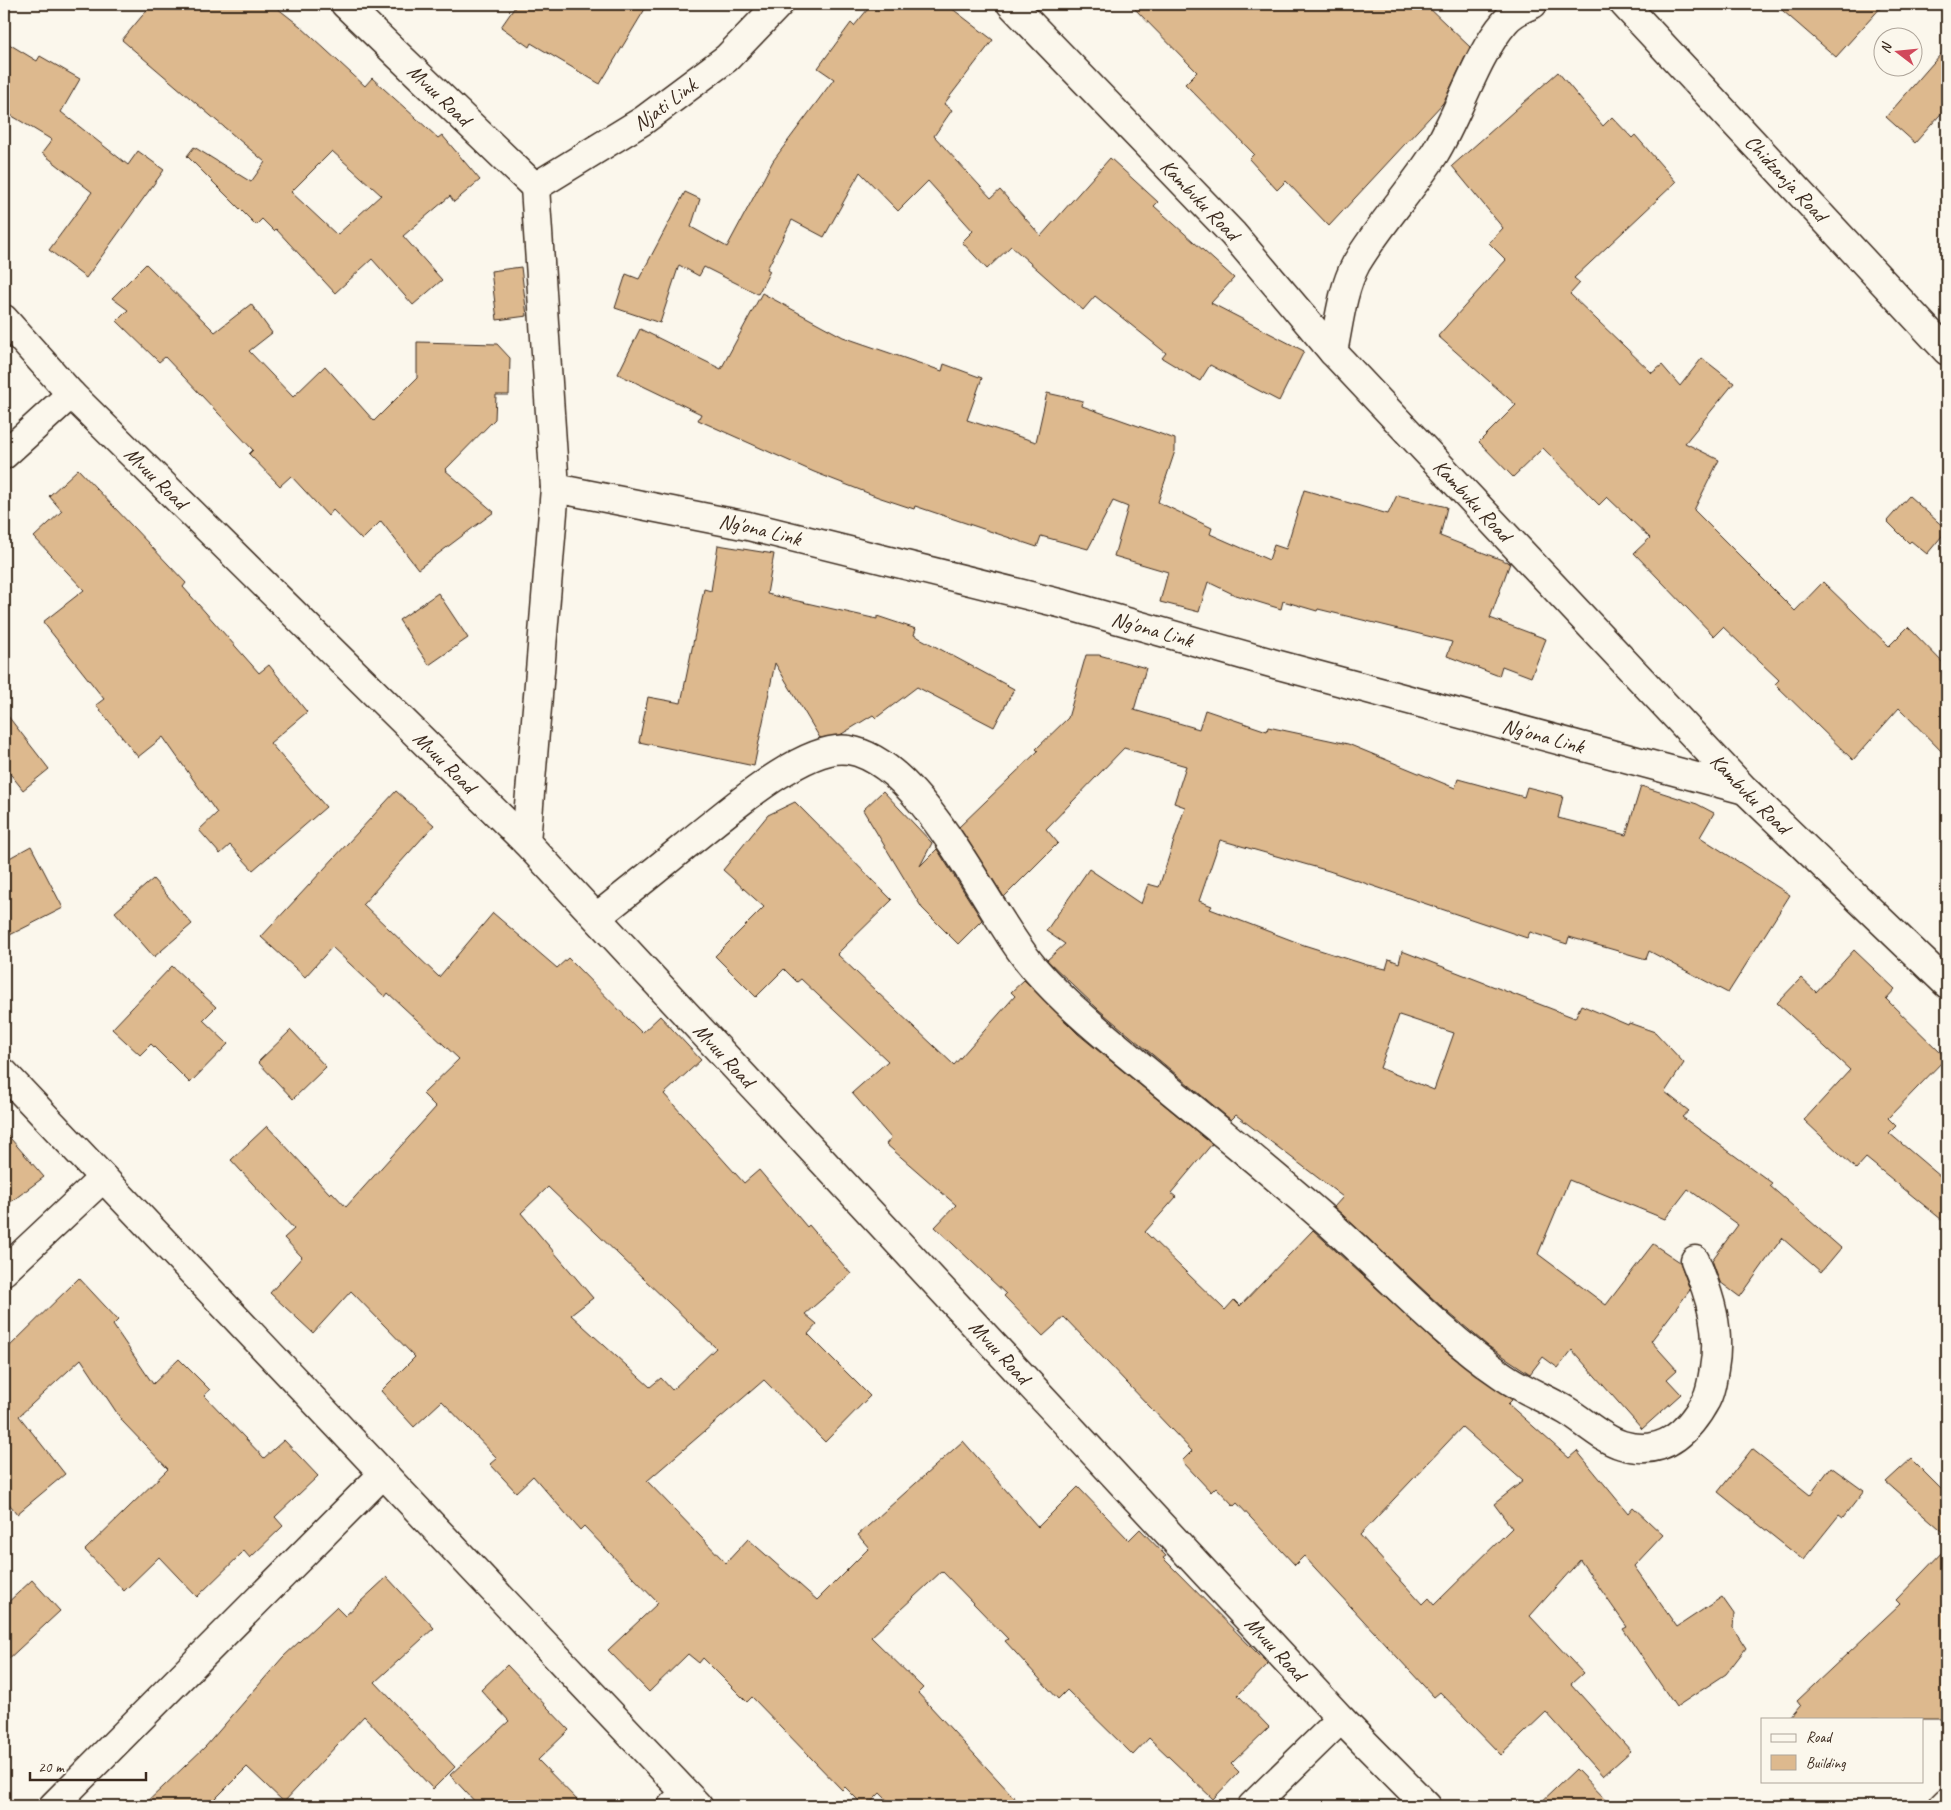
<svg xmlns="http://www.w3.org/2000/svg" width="1951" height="1810" font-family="Caveat,sans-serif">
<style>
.building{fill:#ddb98e;stroke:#3b2a1e;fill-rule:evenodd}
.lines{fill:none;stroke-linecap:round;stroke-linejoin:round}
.minor-casing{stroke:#3b2a1e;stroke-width:31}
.tertiary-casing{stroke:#3b2a1e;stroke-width:31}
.minor{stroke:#fbf7ec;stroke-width:28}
.tertiary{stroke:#fbf7ec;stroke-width:28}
.labels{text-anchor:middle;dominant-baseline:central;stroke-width:4;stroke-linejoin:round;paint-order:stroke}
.street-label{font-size:21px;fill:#3b2a1e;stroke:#fbf7ec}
</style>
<rect width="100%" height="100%" fill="#fbf7ec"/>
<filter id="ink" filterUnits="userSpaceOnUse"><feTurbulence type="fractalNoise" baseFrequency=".02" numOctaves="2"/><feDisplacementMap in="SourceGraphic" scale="10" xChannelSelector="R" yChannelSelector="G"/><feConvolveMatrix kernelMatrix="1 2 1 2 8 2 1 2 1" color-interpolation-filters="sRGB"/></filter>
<g filter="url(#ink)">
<!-- building -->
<g class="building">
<path d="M152 4H272L300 26 365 86 372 78 438 138 442 135 480 180 454 202 450 196 403 236 442 280 413 305 372 259 335 293 276 229 274 231 262 219 256 225 187 156 194 147 251 182 265 162 122 40ZM332 151 381 195 337 235 291 192Z"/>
<path d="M517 4H648L600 84 531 43 529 47 501 27Z"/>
<path d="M872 4H946L993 40 944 104 952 110 934 136 991 198 1000 190 1041 236 1110 158 1158 202 1154 206 1234 278 1211 303 1304 351 1279 401 1210 365 1200 381 1162 358 1166 353 1095 296 1083 310 1011 246 987 269 962 242 973 231 928 181 898 211 860 172 824 237 792 220 767 269 770 271 758 294 704 267 699 276 679 265 660 323 615 308 626 274 639 279 685 192 700 199 691 227 727 247 773 161 834 79 818 68 851 23 854 26Z"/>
<path d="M1130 4H1425L1470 47 1443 103 1329 226 1286 181 1277 190 1249 159 1254 154 1185 84 1197 72Z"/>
<path d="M1775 4H1884L1836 57Z"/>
<path d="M4 41 37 61 40 56 80 79 61 112 128 165 138 151 164 170 86 278 49 250 92 192 42 153 52 140 4 111Z"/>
<path d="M1947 47V107L1915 143 1886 117Z"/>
<path d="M1558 72 1603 126 1612 117 1632 138 1635 135 1676 182 1574 278 1580 283 1570 294 1652 373 1662 365 1680 386 1702 358 1734 383 1685 443 1719 460 1694 510 1795 611 1823 582 1889 646 1908 627 1947 667V757L1899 708 1853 760 1775 684 1779 680 1723 627 1714 636 1634 553 1650 538 1607 497 1599 505 1543 448 1513 477 1479 442 1516 405 1438 336 1506 260 1489 243 1503 228 1452 166Z"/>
<path d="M146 264 215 332 251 304 272 333 249 351 293 397 325 366 374 421 417 378V342L497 344 510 358 509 395H496L495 419 445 470 494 512 418 569 381 521 362 540 333 510 328 516 291 476 280 486 249 454 253 450 165 357 159 362 117 321 128 310 112 298Z"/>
<path d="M521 267 527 316 497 320 491 271Z"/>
<path d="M762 293 843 337 942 371 944 364 982 378 967 420 1036 442 1047 393 1083 401 1082 406 1175 439V451L1158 502 1212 528 1210 534 1269 560 1274 545 1286 549 1304 490 1388 514 1397 495 1447 507 1440 536 1510 563 1490 618 1546 639 1531 677 1502 666 1499 676 1447 656 1452 642 1318 609 1317 611 1283 601 1281 609 1235 595 1208 582 1199 612 1160 602 1168 572 1114 556 1128 507 1113 501 1088 549 1041 536 1037 547 915 506 914 509 878 497 814 472 698 420 701 414 618 374 640 329 721 369Z"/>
<path d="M78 469 186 583 183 587 259 673 269 665 307 712 270 743 326 807 253 870 230 845 220 854 199 830 217 813 163 737 138 757 96 705 104 699 43 622 84 590 34 537 62 511 49 496Z"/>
<path d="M1909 496 1947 530 1927 554 1911 541 1909 543 1887 521Z"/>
<path d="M718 545 774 554 767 594 877 619V616L916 629 914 635 1014 689 994 727 917 687 876 718 873 715 840 735 820 738 775 663 754 766 639 742 648 697 681 703 704 589 711 591Z"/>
<path d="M438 593 468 638 429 665 399 620Z"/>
<path d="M1086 655H1099L1146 668 1134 710 1199 729 1205 710 1267 731 1268 727 1348 744 1455 788 1458 779 1524 797 1527 787 1563 796 1558 818 1626 835 1641 786 1697 804 1714 813 1700 837 1790 895 1728 993 1649 951 1646 959 1569 937 1567 944 1530 932 1527 938 1329 871 1220 840 1199 901 1212 906 1210 909 1304 945 1367 965 1386 969 1389 959 1399 963 1402 951 1575 1018 1581 1005 1628 1025 1629 1023 1655 1032 1684 1063 1665 1092 1689 1111 1682 1117 1772 1183 1770 1186 1841 1248 1821 1272 1782 1238 1740 1297 1720 1282 1712 1260 1738 1225 1688 1189 1665 1219 1569 1180 1538 1254 1606 1305 1653 1244 1680 1262 1690 1290 1651 1341 1677 1370 1667 1379 1681 1394 1642 1429 1572 1350 1558 1368 1543 1357 1530 1374 1488 1346 1443 1308 1334 1207 1343 1197 1236 1115 1231 1120 1099 1010 1047 960 1065 944 1046 931 1089 869 1141 904 1148 884 1159 887 1185 807 1174 803 1186 766 1124 748 1046 829 1058 843 1004 897 959 827 1038 751 1036 749 1068 718ZM1399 1015 1454 1033 1434 1090 1380 1068Z"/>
<path d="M4 711 49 769 23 790 4 766Z"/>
<path d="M396 791 434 825 363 904 439 977 493 913 557 968 568 958 642 1033 660 1016 701 1060 664 1094 744 1183 759 1170 807 1227 809 1225 851 1274 805 1314 817 1324 808 1334 870 1396 825 1442 764 1380 647 1481 726 1563 748 1539 817 1600 869 1548 858 1535 963 1441 1038 1527 1078 1487 1129 1540 1140 1529 1166 1556 1163 1558 1268 1664 1238 1695 1269 1727 1231 1764 1239 1772 1213 1799 1149 1738 1133 1755 1067 1690 1058 1699 1005 1641 1008 1639 942 1571 871 1637 923 1688 918 1693 1022 1806H893L880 1793 867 1806H864L845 1787 842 1790 752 1697 747 1702 703 1658 699 1663 688 1654 649 1692 608 1650 658 1603 584 1526 580 1530 533 1476 516 1492 490 1464 497 1458 442 1401 414 1427 381 1391 415 1357 351 1291 313 1333 270 1293 302 1257 284 1238 294 1229 231 1160 267 1126 330 1194 332 1192 346 1207 436 1107 423 1094 459 1059 388 993 385 997 332 947 305 977 261 937ZM548 1187 716 1348 672 1390 661 1378 650 1387 571 1315 593 1298 521 1213Z"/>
<path d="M883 791 932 843 920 866 937 849 982 920 958 944 922 908 863 810Z"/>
<path d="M795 802 892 900 837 954 954 1065 1015 996 1011 992 1024 980 1078 1034 1212 1144 1171 1193 1176 1197 1145 1232 1225 1310 1234 1300 1240 1306 1313 1230 1445 1351 1512 1400 1508 1404 1569 1458 1577 1451 1628 1513 1633 1507 1663 1535 1634 1566 1677 1627 1722 1597 1734 1614 1733 1628 1746 1648 1726 1674 1676 1707 1623 1629 1627 1627 1580 1560 1530 1616 1583 1673 1571 1684 1631 1751 1603 1776 1546 1712 1501 1755 1440 1692 1434 1697 1304 1556 1295 1565 1237 1503 1234 1506 1216 1487 1211 1492 1182 1461 1192 1451 1064 1317 1043 1336 1004 1296 1006 1294 935 1227 956 1205 886 1144 891 1138 852 1093 888 1061 801 979 797 982 784 969 756 997 715 956 764 907 723 870 768 815ZM1462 1427 1523 1481 1494 1504 1512 1528 1434 1605 1428 1598 1422 1604 1360 1535Z"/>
<path d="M31 846 63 908 4 938V861Z"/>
<path d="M153 879 192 924 154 957 115 912Z"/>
<path d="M1854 950 1895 989 1886 999 1946 1058 1888 1118 1896 1126 1889 1133 1947 1182V1224L1866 1158 1856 1169 1804 1120 1850 1070 1777 1003 1801 978 1816 992Z"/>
<path d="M172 966 216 1007 203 1020 228 1044 190 1083 151 1044 140 1055 112 1029Z"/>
<path d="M291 1030 326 1067 293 1099 258 1062Z"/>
<path d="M4 1131 44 1177 4 1207Z"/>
<path d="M79 1278 118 1320 113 1325 153 1384 179 1359 210 1390 204 1395 264 1458 284 1440 318 1476 275 1517 283 1526 250 1558 244 1551 197 1597 159 1557 124 1591 85 1550 168 1469 123 1422 81 1359 19 1416 65 1474 17 1514 4 1497V1352Z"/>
<path d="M1752 1449 1810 1495 1831 1467 1864 1491 1843 1518 1839 1515 1803 1560 1718 1492Z"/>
<path d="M1911 1459 1947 1495V1535L1886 1482Z"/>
<path d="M1947 1547V1719H1788L1800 1705 1797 1701 1900 1604 1896 1600Z"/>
<path d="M387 1577 434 1628 375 1682 455 1767 433 1789 364 1716 284 1802 247 1767 208 1806H143L206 1746 283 1657 336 1607 345 1616Z"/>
<path d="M32 1580 60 1611 4 1663V1606Z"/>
<path d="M507 1665 569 1730 538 1760 583 1806H479L450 1775 509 1721 481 1690Z"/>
<path d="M1576 1769 1612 1806H1537Z"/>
</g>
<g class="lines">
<defs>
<g id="minor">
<path id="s1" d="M345 4 535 187"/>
<path id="s2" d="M1011 4 1233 234 1333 352 1745 790 1947 984"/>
<path id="s3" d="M535 187 644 120 727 58 779 4"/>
<path id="s4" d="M4 319 71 394 526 842 1341 1719 1427 1806"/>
<path d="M1333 352C1339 323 1342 290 1356 264 1379 225 1411 191 1435 153 1460 112 1475 57 1505 22 1512 13 1523 8 1533 4"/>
<path d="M4 455 71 394"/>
<path id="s5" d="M555 488 748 526 1063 604 1275 664 1745 790"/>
<path d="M526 842 555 488 535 187"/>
<path d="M597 917C626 894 656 870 685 846 720 819 804 742 849 750 924 763 986 912 1034 968 1067 1006 1108 1039 1147 1071 1205 1119 1264 1166 1321 1216 1382 1269 1437 1331 1503 1376 1523 1390 1547 1399 1567 1411 1585 1422 1602 1439 1622 1445 1663 1457 1688 1433 1706 1400 1711 1391 1712 1380 1714 1369 1721 1330 1710 1296 1695 1260"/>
<path d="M4 1271 103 1178"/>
<path d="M53 1806 382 1475"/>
<path d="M672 1806 685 1793"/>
<path d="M1252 1806 1341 1719"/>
<path d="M1942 1806 1947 1801"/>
</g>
<g id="tertiary">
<path id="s6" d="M1624 4 1947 351"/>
<path d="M4 1073 698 1806"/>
</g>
</defs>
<!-- minor casing -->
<use href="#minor" class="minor-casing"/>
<!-- tertiary casing -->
<use href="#tertiary" class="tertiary-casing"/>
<!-- minor -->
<use href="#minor" class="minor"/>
<!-- tertiary -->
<use href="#tertiary" class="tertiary"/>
</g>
</g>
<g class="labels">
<!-- street labels -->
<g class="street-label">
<text stroke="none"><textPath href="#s1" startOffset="131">Mvuu Road</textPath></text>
<text stroke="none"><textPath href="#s3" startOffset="154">Njati Link</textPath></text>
<text stroke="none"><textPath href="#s6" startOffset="238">Chidzanja Road</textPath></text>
<text stroke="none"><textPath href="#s2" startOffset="272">Kambvku Road</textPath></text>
<text stroke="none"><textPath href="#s4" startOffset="220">Mvuu Road</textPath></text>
<text stroke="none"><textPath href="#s2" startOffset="678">Kambvku Road</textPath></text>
<text stroke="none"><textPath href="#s5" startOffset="209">Ng'ona Link</textPath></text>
<text stroke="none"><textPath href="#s5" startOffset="614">Ng'ona Link</textPath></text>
<text stroke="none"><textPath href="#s5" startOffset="1019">Ng'ona Link</textPath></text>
<text stroke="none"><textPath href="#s4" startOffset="625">Mvuu Road</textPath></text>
<text stroke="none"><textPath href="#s2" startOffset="1082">Kambvku Road</textPath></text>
<text stroke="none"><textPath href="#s4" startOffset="1030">Mvuu Road</textPath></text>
<text stroke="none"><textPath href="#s4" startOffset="1435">Mvuu Road</textPath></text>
<text stroke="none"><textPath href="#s4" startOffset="1840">Mvuu Road</textPath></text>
</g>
</g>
<!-- margin -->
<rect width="1951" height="1810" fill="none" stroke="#fbf7ec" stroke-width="20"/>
<rect x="10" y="10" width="1931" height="1790" fill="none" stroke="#3b2a1e" stroke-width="2" filter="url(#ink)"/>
<!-- legend -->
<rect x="1761" y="1718" width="162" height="65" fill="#fbf7ec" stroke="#aea59a"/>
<rect x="1771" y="1734" width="25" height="8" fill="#fbf7ec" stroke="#aea59a"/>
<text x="1806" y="1742" font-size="15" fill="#3b2a1e">Road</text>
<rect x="1771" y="1755" width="25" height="15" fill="#ddb98e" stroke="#aea59a"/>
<text x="1806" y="1768" font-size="15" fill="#3b2a1e">Building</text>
<!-- north arrow -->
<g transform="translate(1898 52) rotate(286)"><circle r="24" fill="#fbf7ec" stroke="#aea59a"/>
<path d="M0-4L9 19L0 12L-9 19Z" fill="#d1495b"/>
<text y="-8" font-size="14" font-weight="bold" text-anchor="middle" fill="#3b2a1e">N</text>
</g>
<!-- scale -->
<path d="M30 1772v8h116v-8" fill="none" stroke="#3b2a1e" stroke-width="2.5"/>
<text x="38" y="1772" font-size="15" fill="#3b2a1e" stroke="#fbf7ec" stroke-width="4" paint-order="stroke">20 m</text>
</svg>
